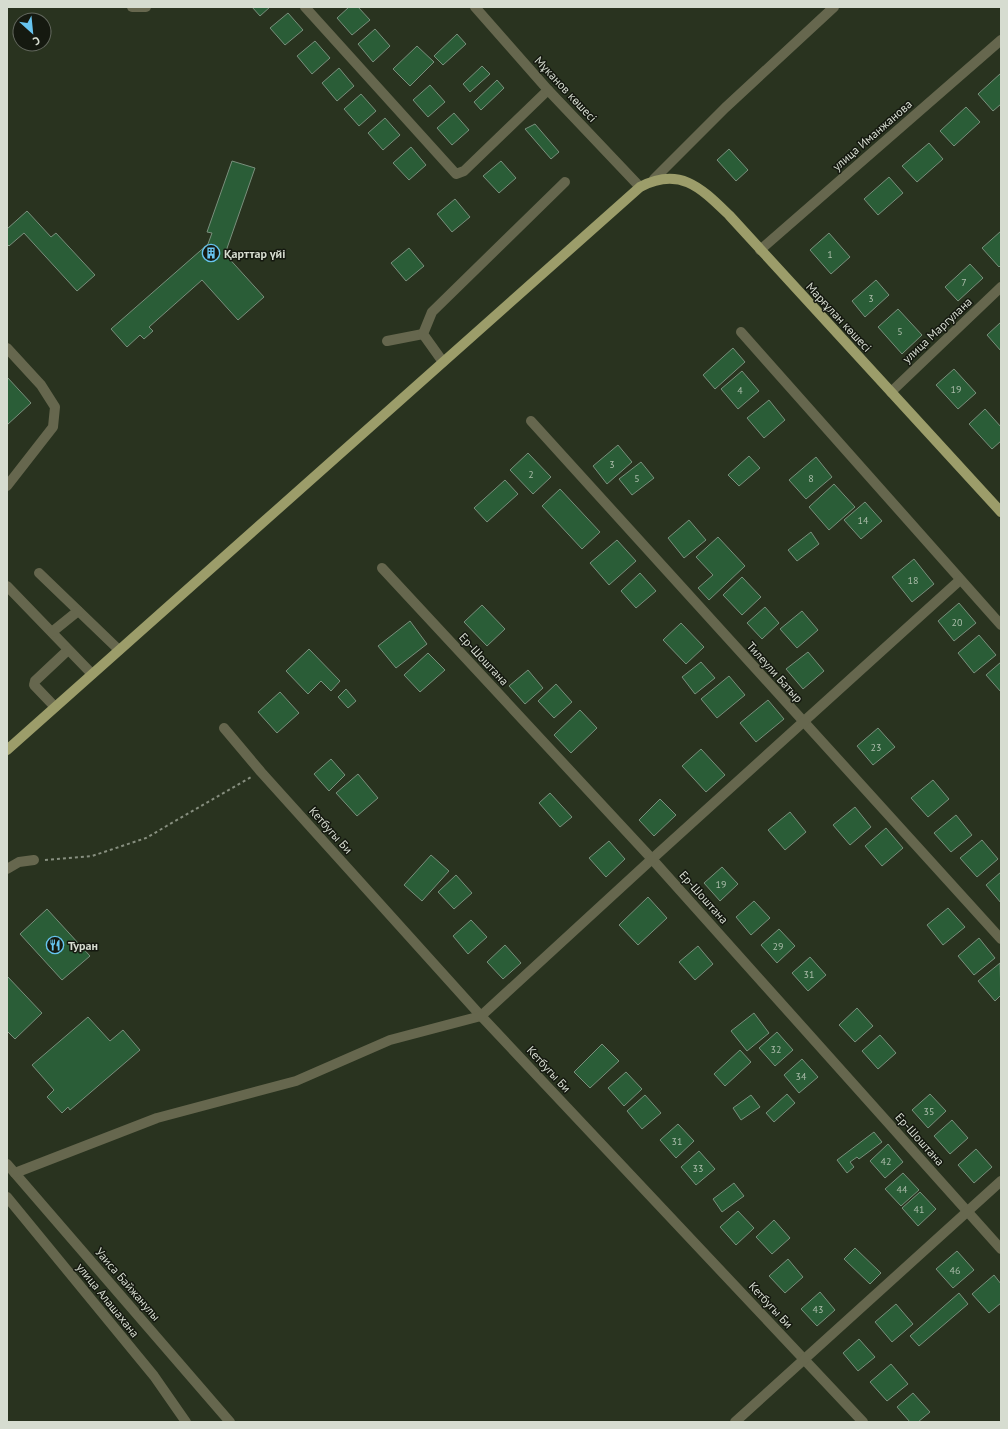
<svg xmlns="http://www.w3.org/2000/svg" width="1008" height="1429" font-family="'PT Sans',sans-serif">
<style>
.building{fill:#2a5d37;stroke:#798f7c}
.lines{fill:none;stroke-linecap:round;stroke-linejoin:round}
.path{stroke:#878f7f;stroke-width:2;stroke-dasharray:3 3;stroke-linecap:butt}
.minor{stroke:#66674e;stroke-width:10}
.major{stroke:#9c9d6a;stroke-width:10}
.labels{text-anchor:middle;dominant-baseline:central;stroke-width:3;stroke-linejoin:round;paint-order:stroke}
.number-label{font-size:10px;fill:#abbcaa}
.street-label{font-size:12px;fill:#d6dcd0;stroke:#151910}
.poi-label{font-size:12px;font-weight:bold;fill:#d6dcd0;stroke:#151910;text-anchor:start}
</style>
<rect width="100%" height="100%" fill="#29331f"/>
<!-- building -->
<g class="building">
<path d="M252 7H270L260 16Z"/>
<path d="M349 7H358L370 20 352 35 337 18Z"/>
<path d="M288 13 303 30 285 45 270 28Z"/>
<path d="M375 29 390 46 373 62 358 44Z"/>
<path d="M457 34 466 44 443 65 434 56Z"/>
<path d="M315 41 330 58 312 74 297 56Z"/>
<path d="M417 46 434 62 410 86 393 69Z"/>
<path d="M482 66 490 74 470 92 463 84Z"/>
<path d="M339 68 354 86 337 101 322 83Z"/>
<path d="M1001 73V104L993 111 978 94Z"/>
<path d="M497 80 504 88 481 110 474 102Z"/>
<path d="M430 85 445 102 428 117 413 100Z"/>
<path d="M361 94 376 111 359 126 344 109Z"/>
<path d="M966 107 980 122 954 146 940 131Z"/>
<path d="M454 113 469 130 452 145 437 128Z"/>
<path d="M385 118 400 135 383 150 368 133Z"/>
<path d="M535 124 559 152 551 159 525 129Z"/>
<path d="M929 143 943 159 917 182 902 166Z"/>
<path d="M411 147 426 165 409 180 393 163Z"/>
<path d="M729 149 748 170 736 181 717 160Z"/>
<path d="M232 161 255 168 225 254 264 297 238 320 202 280 149 327 153 331 144 339 140 335 127 347 111 329 208 244 212 233 207 232Z"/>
<path d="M501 161 516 178 499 193 483 176Z"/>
<path d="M889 177 903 193 878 215 864 199Z"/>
<path d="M455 199 470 217 452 232 437 214Z"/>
<path d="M27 211 51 237 56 233 95 275 77 291 24 233 9 246 7 244V229Z"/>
<path d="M1001 231V265L999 267 982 248Z"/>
<path d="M829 233 850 257 831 274 810 250Z"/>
<path d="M409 248 424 266 406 281 391 263Z"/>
<path d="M970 264 983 278 958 301 945 287Z"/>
<path d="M876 280 889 295 865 317 852 301Z"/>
<path d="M898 309 922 335 902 354 878 327Z"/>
<path d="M1001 322V351L987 335Z"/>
<path d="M733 348 745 362 715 389 703 375Z"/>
<path d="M954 369 976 393 958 409 936 385Z"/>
<path d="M742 371 759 391 738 409 721 389Z"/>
<path d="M7 377 31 403 7 425Z"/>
<path d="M769 400 785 420 764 438 747 418Z"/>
<path d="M985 409 1001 427V441L992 449 969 424Z"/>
<path d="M618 445 632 462 607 484 593 466Z"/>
<path d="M528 453 551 477 533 494 510 470Z"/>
<path d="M749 456 760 468 739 486 728 475Z"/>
<path d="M816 457 832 477 806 499 789 480Z"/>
<path d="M641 462 654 478 632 495 619 479Z"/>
<path d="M505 480 518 494 487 522 474 508Z"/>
<path d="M834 484 855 507 829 530 809 507Z"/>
<path d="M560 489 600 532 582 549 542 506Z"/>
<path d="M865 502 882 521 861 539 844 520Z"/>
<path d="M689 520 706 540 684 558 668 538Z"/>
<path d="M811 532 819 544 797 561 788 550Z"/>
<path d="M718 537 745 566 709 600 698 588 713 575 696 557Z"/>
<path d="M617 540 636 561 609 585 590 563Z"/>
<path d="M914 559 934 584 912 602 892 577Z"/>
<path d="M640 573 656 591 636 608 621 591Z"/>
<path d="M742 577 761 597 742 615 723 595Z"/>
<path d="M959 603 976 623 954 641 938 621Z"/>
<path d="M482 605 505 629 487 646 464 622Z"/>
<path d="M765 607 779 623 762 639 747 623Z"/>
<path d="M802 611 818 630 797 648 780 629Z"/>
<path d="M410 621 427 644 396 668 378 646Z"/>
<path d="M681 623 704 647 686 664 663 640Z"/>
<path d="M979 635 996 655 974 673 958 653Z"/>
<path d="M309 649 340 681 331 691 321 681 308 694 286 671Z"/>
<path d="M808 652 824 671 803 689 786 669Z"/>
<path d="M428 653 445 670 420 692 404 675Z"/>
<path d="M701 662 715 678 695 694 682 677Z"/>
<path d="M1001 662V692L986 675Z"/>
<path d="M528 670 543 688 525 704 509 686Z"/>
<path d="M729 676 745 695 717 718 701 699Z"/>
<path d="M556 684 572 702 554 718 538 701Z"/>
<path d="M346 689 356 701 348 708 338 697Z"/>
<path d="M280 692 299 713 277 733 258 712Z"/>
<path d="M768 700 784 719 756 742 740 723Z"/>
<path d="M580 710 597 728 571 753 554 735Z"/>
<path d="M878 728 895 747 873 765 857 746Z"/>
<path d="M701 749 725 775 706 792 682 766Z"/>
<path d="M331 759 345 775 329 791 314 774Z"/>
<path d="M358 774 378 798 357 816 336 793Z"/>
<path d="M933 780 949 799 928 817 911 798Z"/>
<path d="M550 793 572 817 560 827 539 803Z"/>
<path d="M660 799 676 815 654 836 639 820Z"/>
<path d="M855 807 871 827 850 845 833 825Z"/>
<path d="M790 812 806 832 785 850 768 830Z"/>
<path d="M956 815 972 835 951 852 934 833Z"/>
<path d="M886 828 903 848 882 866 865 846Z"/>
<path d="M982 840 998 859 977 877 960 858Z"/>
<path d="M609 841 625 859 606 877 589 858Z"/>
<path d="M431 855 449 871 422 901 404 885Z"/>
<path d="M722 867 738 884 720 901 704 883Z"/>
<path d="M1001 872V903L986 885Z"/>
<path d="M456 875 472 893 454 909 438 892Z"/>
<path d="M648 897 667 918 638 945 619 925Z"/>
<path d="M754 901 770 918 751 935 736 917Z"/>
<path d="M948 908 965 927 943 945 927 925Z"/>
<path d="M47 909 90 956 62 980 20 934Z"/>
<path d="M471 920 487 937 468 954 453 936Z"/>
<path d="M779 929 795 946 777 963 761 945Z"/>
<path d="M979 938 995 958 974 975 958 956Z"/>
<path d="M505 945 521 963 503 979 487 962Z"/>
<path d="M698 946 713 964 695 980 679 962Z"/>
<path d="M810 957 826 975 808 991 792 973Z"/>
<path d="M1000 963 1001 995 995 1001 978 981Z"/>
<path d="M7 976 42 1013 15 1039 7 1031Z"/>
<path d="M857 1008 873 1026 855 1042 839 1025Z"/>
<path d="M754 1013 769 1033 747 1051 731 1031Z"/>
<path d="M88 1017 110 1041 123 1030 140 1050 70 1110 68 1107 62 1113 47 1097 54 1090 32 1065Z"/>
<path d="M777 1032 793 1050 775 1066 759 1048Z"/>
<path d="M880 1035 896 1053 878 1069 862 1051Z"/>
<path d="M602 1044 619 1061 590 1088 574 1072Z"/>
<path d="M740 1050 751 1062 725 1086 714 1074Z"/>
<path d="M802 1059 818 1077 799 1093 784 1075Z"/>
<path d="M626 1072 642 1089 624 1106 608 1088Z"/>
<path d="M787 1094 795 1103 774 1122 766 1113Z"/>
<path d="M930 1094 946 1111 928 1128 912 1110Z"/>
<path d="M645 1095 661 1113 642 1129 627 1111Z"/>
<path d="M751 1095 760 1107 741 1120 733 1108Z"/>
<path d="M952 1120 968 1138 950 1154 934 1136Z"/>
<path d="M678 1124 694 1141 676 1158 660 1140Z"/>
<path d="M874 1132 882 1142 859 1159 857 1157 850 1162 854 1167 847 1173 837 1160Z"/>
<path d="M888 1144 903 1162 885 1178 870 1161Z"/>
<path d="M976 1149 992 1167 974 1183 958 1165Z"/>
<path d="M699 1151 715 1169 696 1185 681 1167Z"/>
<path d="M903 1173 919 1190 901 1206 885 1189Z"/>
<path d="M734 1183 744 1196 722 1212 713 1199Z"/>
<path d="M920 1192 936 1209 918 1226 902 1208Z"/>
<path d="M738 1211 754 1228 736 1245 720 1227Z"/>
<path d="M774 1220 790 1238 772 1254 756 1237Z"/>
<path d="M855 1248 881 1273 870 1284 844 1259Z"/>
<path d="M957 1251 974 1270 953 1288 936 1269Z"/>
<path d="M788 1259 803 1277 785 1293 769 1276Z"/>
<path d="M994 1275 1001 1284V1303L989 1313 972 1294Z"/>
<path d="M820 1292 835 1310 817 1326 801 1309Z"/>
<path d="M959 1293 968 1304 919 1346 910 1336Z"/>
<path d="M896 1304 913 1324 892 1342 875 1322Z"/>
<path d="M859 1339 875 1357 858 1371 843 1353Z"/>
<path d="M891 1364 908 1384 887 1401 870 1382Z"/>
<path d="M913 1393 930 1412 918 1422H910L897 1407Z"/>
</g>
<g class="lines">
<!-- path -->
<path class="path" d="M45 860 92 856 146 838 251 777"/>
<!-- minor -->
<g class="minor">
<path d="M132 7H146"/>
<path d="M305 7 456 174 464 171 548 90"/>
<path d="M475 7 548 90 640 187"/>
<path d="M654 179 725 108 834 7"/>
<path d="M760 250 1001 40"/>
<path d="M741 332 1001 625"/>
<path d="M387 341 423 334"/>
<path d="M7 348 41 385 55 407 53 427 7 486"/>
<path d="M443 362 423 334 432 312 565 182"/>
<path d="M891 392 1001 287"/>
<path d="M531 421 1001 939"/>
<path d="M382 568 652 859 1001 1249"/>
<path d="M39 573 119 650"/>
<path d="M7 586 92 674"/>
<path d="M52 632 78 611"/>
<path d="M55 707 34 685 35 681 68 650"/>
<path d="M224 728 261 772 481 1016 863 1422"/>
<path d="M7 869 19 862 34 860"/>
<path d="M7 1164 230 1422"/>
<path d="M15 1173 157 1118 296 1081 390 1040 481 1016 652 859 960 580"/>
<path d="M7 1197 154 1376 186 1422"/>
<path d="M735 1422 1001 1181"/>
</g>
<!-- major -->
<path class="major" d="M7 750 640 187C680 166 701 188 729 215L1001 512"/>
</g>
<!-- icons -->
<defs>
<symbol id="building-ring" viewBox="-11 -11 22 22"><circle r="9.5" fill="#151910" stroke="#67c4ef" stroke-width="1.5"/><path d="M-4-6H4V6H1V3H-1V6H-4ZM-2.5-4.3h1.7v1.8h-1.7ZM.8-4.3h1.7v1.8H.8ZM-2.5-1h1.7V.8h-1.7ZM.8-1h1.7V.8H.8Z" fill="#67c4ef"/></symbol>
<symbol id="restaurant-ring" viewBox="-11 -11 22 22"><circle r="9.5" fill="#151910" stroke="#67c4ef" stroke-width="1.5"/><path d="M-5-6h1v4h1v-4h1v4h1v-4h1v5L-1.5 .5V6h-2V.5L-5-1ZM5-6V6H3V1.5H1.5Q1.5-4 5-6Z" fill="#67c4ef"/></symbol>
</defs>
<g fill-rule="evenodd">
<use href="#building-ring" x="201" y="243" width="20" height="20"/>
<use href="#restaurant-ring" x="45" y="935" width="20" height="20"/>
</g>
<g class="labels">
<!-- number labels -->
<g class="number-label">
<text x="830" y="254">1</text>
<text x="964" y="282">7</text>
<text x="871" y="298">3</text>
<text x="900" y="331">5</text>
<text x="956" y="389">19</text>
<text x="740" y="390">4</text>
<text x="612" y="464">3</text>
<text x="531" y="474">2</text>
<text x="637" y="478">5</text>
<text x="811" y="478">8</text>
<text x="863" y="520">14</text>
<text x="913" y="580">18</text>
<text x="957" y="622">20</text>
<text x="876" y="747">23</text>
<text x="721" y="884">19</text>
<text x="778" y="946">29</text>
<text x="809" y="974">31</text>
<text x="776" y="1049">32</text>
<text x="801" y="1076">34</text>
<text x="929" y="1111">35</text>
<text x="677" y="1141">31</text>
<text x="886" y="1161">42</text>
<text x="698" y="1168">33</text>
<text x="902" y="1189">44</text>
<text x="919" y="1209">41</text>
<text x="955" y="1270">46</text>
<text x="818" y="1309">43</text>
</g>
<!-- street labels -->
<g class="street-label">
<text transform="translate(566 89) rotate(47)">Мұканов көшесі</text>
<text transform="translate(872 135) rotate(-41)">улица Иманжанова</text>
<text transform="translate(839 317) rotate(47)">Марғұлан көшесі</text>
<text transform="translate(937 330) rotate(-43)">улица Маргулана</text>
<text transform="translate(484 659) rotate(47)">Ер-Шоштана</text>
<text transform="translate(775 672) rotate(48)">Тилеули Батыр</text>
<text transform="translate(331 830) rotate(48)">Кетбугы Би</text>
<text transform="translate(704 897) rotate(48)">Ер-Шоштана</text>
<text transform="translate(549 1069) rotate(47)">Кетбугы Би</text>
<text transform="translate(920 1139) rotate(48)">Ер-Шоштана</text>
<text transform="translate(128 1284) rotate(49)">Уаиса Байжанулы</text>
<text transform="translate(108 1300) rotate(51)">улица Алашахана</text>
<text transform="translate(771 1305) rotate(47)">Кетбугы Би</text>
</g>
<!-- poi labels -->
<g class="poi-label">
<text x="224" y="253">Қарттар үйі</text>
<text x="68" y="945">Туран</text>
</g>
</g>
<!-- border -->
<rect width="1008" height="1429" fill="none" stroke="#d6dcd0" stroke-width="16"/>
<!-- north arrow -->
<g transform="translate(32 32) rotate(153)"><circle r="19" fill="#151910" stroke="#62675d"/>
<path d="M0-3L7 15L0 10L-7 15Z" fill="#67c4ef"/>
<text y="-6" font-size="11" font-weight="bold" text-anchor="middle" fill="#d6dcd0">С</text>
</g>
</svg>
